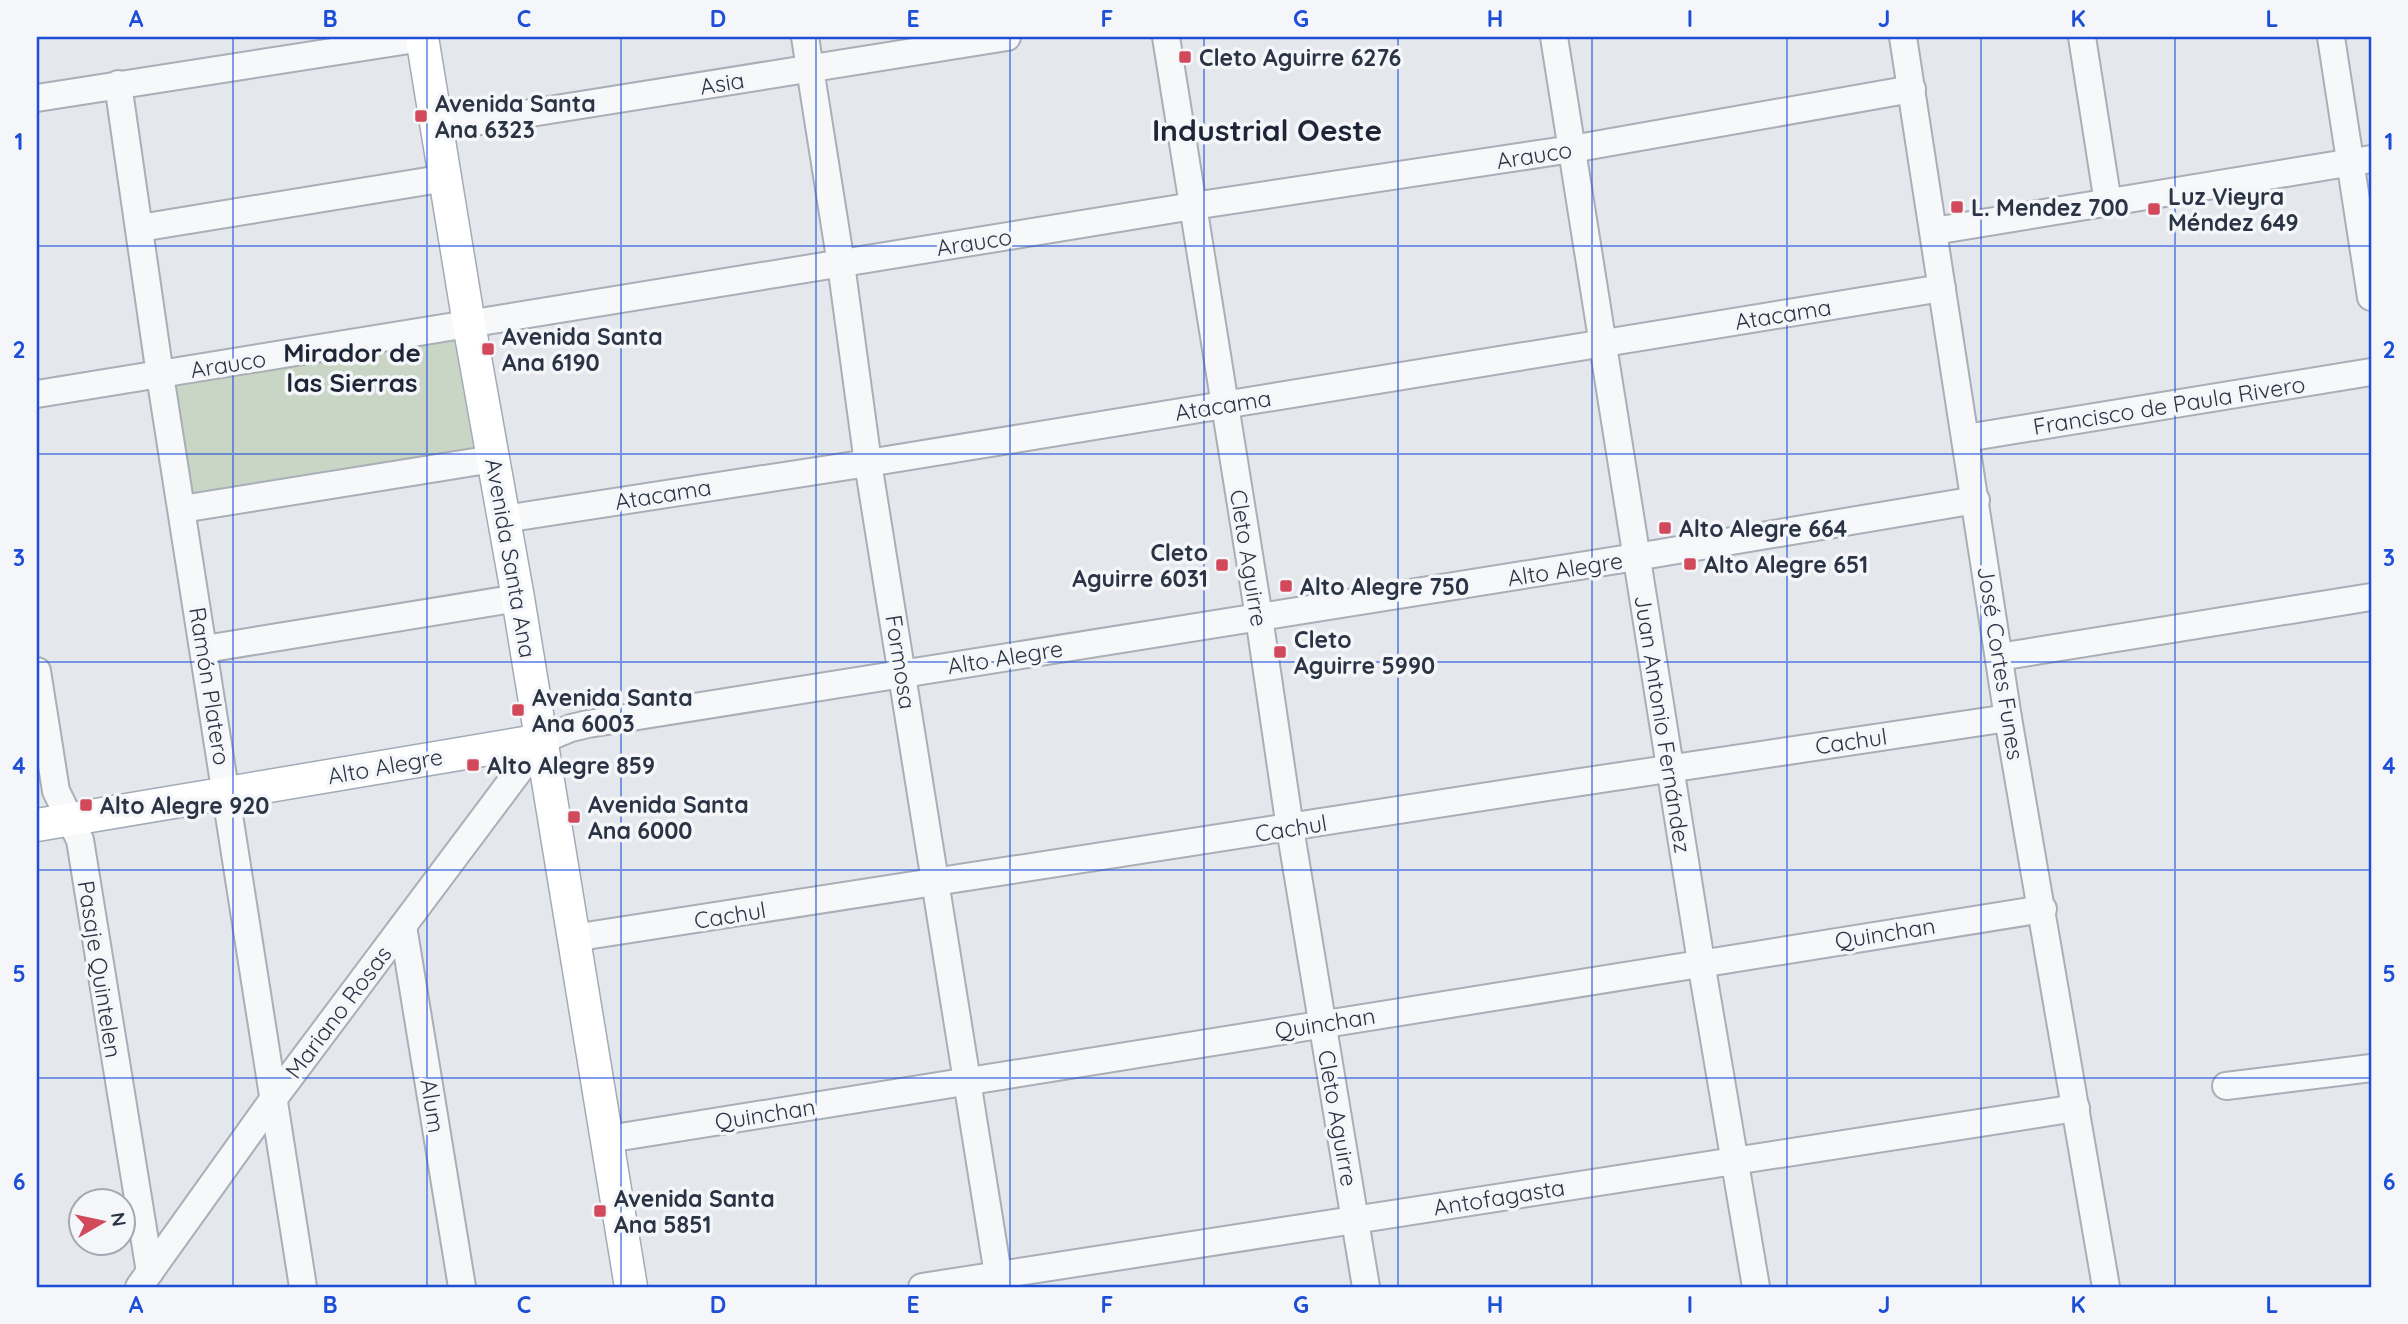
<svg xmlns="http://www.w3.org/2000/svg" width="2408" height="1324" font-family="Quicksand,sans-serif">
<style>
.green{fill:#c9d6c5}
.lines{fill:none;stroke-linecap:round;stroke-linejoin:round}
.minor-casing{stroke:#a9aeb7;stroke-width:30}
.major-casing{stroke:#a3abb8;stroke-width:35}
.minor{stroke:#f7f8fa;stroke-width:26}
.major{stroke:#fff;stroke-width:32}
.grid{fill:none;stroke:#1d4ed8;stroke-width:2;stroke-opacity:0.55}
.poi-dot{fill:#d1495b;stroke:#f4f6f9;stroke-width:2.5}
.labels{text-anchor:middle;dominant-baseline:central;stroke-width:7;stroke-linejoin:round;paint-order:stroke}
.poi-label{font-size:23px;font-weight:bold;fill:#2b3445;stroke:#f4f6f9;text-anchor:start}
.street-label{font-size:23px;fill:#2b3445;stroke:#f4f6f9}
.quarter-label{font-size:26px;font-weight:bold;fill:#1d2536;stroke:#f4f6f9}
.district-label{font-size:30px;font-weight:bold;fill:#1d2536;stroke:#f4f6f9}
.neatline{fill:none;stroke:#1d4ed8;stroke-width:2.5}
.grid-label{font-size:23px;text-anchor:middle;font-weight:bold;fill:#1d4ed8}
</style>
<rect width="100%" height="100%" fill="#e4e7ec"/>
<!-- green -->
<path class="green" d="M458 333 478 455 193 501 174 379Z"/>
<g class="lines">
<defs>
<g id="minor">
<path d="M805 37 841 264 868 463 1000 1287"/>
<path d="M1166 37 1259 617 1290 828 1366 1287"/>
<path d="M1554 37 1701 962 1756 1287"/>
<path d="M1903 37 2008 718 2106 1287"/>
<path d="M2082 37 2108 203"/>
<path d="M2331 37 2371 297"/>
<path d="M118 84 160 375 303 1287"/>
<path d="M37 98 422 38"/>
<path d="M437 128 1007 37"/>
<path d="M140 228 446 178"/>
<path d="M1934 231 2371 159"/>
<path d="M37 394 1193 206 1572 149 1912 89"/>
<path d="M1966 438 2371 372"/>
<path d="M182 509 493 459"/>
<path d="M504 519 868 463 1942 288"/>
<path d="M205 649 518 598"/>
<path d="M1999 657 2371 597"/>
<path d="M37 671 56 791 80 840 150 1272"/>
<path d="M403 926 462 1287"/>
<path d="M573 938C1052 866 1529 787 2008 718"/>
<path d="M2226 1086 2371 1068"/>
<path d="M608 1139 2043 909"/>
<path d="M139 1287 272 1101 542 740 571 728 588 724 1636 557 1976 500"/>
<path d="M922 1287 2076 1108"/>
</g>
<g id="major">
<path d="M422 37 469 324 518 598 631 1287"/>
<path d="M37 825 542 740"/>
</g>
</defs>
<!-- minor casing -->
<use href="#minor" class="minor-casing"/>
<!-- major casing -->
<use href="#major" class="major-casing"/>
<!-- minor -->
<use href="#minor" class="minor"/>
<!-- major -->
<use href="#major" class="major"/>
</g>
<!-- grid -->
<path class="grid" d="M233 37V1287M427 37V1287M621 37V1287M816 37V1287M1010 37V1287M1204 37V1287M1398 37V1287M1592 37V1287M1787 37V1287M1981 37V1287M2175 37V1287M37 246H2371M37 454H2371M37 662H2371M37 870H2371M37 1078H2371"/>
<!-- markers -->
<g class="poi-dot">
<rect x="1178" y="50" width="14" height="14" rx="3.5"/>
<rect x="414" y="109" width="14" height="14" rx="3.5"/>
<rect x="1950" y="200" width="14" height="14" rx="3.5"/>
<rect x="2147" y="202" width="14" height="14" rx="3.5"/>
<rect x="481" y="342" width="14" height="14" rx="3.5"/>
<rect x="1658" y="521" width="14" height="14" rx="3.5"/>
<rect x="1683" y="557" width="14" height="14" rx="3.5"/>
<rect x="1215" y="558" width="14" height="14" rx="3.5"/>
<rect x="1279" y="579" width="14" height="14" rx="3.5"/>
<rect x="1273" y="645" width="14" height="14" rx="3.5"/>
<rect x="511" y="703" width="14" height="14" rx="3.5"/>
<rect x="466" y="758" width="14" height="14" rx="3.5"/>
<rect x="79" y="798" width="14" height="14" rx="3.5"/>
<rect x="567" y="810" width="14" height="14" rx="3.5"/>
<rect x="593" y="1204" width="14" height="14" rx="3.5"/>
</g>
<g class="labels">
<!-- poi labels -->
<g class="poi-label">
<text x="1199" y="57">Cleto Aguirre 6276</text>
<text x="435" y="103">Avenida Santa<tspan x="435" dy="26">Ana 6323</tspan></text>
<text x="2168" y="196">Luz Vieyra<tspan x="2168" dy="26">Méndez 649</tspan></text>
<text x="1971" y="207">L. Mendez 700</text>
<text x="502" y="336">Avenida Santa<tspan x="502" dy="26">Ana 6190</tspan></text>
<text x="1679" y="528">Alto Alegre 664</text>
<text x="1208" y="552" text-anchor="end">Cleto<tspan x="1208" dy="26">Aguirre 6031</tspan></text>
<text x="1704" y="564">Alto Alegre 651</text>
<text x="1300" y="586">Alto Alegre 750</text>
<text x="1294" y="639">Cleto<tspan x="1294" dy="26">Aguirre 5990</tspan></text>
<text x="532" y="697">Avenida Santa<tspan x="532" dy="26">Ana 6003</tspan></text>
<text x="487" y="765">Alto Alegre 859</text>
<text x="588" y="804">Avenida Santa<tspan x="588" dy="26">Ana 6000</tspan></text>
<text x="100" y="805">Alto Alegre 920</text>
<text x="614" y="1198">Avenida Santa<tspan x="614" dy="26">Ana 5851</tspan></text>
</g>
<!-- street labels -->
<g class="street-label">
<text transform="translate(722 83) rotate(-9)">Asia</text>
<text transform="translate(1534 155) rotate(-9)">Arauco</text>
<text transform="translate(974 242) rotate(-9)">Arauco</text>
<text transform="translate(1783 314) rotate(-9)">Atacama</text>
<text transform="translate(228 364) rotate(-9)">Arauco</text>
<text transform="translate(1223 405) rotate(-9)">Atacama</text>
<text transform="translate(2169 405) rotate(-9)">Francisco de Paula Rivero</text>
<text transform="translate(663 494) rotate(-9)">Atacama</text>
<text transform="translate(511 558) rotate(80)">Avenida Santa Ana</text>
<text transform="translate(1249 558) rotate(81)">Cleto Aguirre</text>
<text transform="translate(1565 569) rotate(-9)">Alto Alegre</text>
<text transform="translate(1005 657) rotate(-9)">Alto Alegre</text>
<text transform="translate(901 662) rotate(81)">Formosa</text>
<text transform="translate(2001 663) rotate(81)">José Cortes Funes</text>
<text transform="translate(210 686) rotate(81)">Ramón Platero</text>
<text transform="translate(1663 724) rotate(81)">Juan Antonio Fernández</text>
<text transform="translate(1851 741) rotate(-8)">Cachul</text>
<text transform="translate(385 766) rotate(-10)">Alto Alegre</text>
<text transform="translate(1291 828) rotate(-9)">Cachul</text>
<text transform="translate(730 915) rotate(-9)">Cachul</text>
<text transform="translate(1885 933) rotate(-9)">Quinchan</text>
<text transform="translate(100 969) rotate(81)">Pasaje Quintelen</text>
<text transform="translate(338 1012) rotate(-53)">Mariano Rosas</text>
<text transform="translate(1325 1023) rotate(-9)">Quinchan</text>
<text transform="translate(433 1106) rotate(81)">Alum</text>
<text transform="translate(765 1114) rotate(-9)">Quinchan</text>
<text transform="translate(1338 1118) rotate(80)">Cleto Aguirre</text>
<text transform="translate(1499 1197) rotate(-9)">Antofagasta</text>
</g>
<!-- quarter labels -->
<g class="quarter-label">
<text x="352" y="352">Mirador de<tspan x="352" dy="30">las Sierras</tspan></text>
</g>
<!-- district labels -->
<g class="district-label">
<text x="1267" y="130">Industrial Oeste</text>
</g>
</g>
<!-- border -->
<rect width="2408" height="1324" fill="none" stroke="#f4f6f9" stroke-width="77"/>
<!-- north arrow -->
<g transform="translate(102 1222) rotate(81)"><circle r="33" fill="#f4f6f9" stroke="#a4a8b1" stroke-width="2"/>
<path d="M0-5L12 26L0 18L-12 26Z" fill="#d1495b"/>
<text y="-10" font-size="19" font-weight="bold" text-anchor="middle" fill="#2b3445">N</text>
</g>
<rect x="38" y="38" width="2332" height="1248" class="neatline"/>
<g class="grid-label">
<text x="136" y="27">A</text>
<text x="330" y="27">B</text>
<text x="524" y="27">C</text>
<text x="718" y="27">D</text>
<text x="913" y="27">E</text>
<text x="1107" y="27">F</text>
<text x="1301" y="27">G</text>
<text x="1495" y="27">H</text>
<text x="1690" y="27">I</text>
<text x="1884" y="27">J</text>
<text x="2078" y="27">K</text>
<text x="2272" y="27">L</text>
<text x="19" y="150">1</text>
<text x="2389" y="150">1</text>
<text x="19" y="358">2</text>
<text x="2389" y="358">2</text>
<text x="19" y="566">3</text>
<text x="2389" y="566">3</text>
<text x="19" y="774">4</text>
<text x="2389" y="774">4</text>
<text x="19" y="982">5</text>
<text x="2389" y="982">5</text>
<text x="19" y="1190">6</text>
<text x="2389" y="1190">6</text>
<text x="136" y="1313">A</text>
<text x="330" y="1313">B</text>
<text x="524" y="1313">C</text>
<text x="718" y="1313">D</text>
<text x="913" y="1313">E</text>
<text x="1107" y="1313">F</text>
<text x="1301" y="1313">G</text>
<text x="1495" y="1313">H</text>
<text x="1690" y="1313">I</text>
<text x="1884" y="1313">J</text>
<text x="2078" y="1313">K</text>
<text x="2272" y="1313">L</text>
</g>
</svg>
